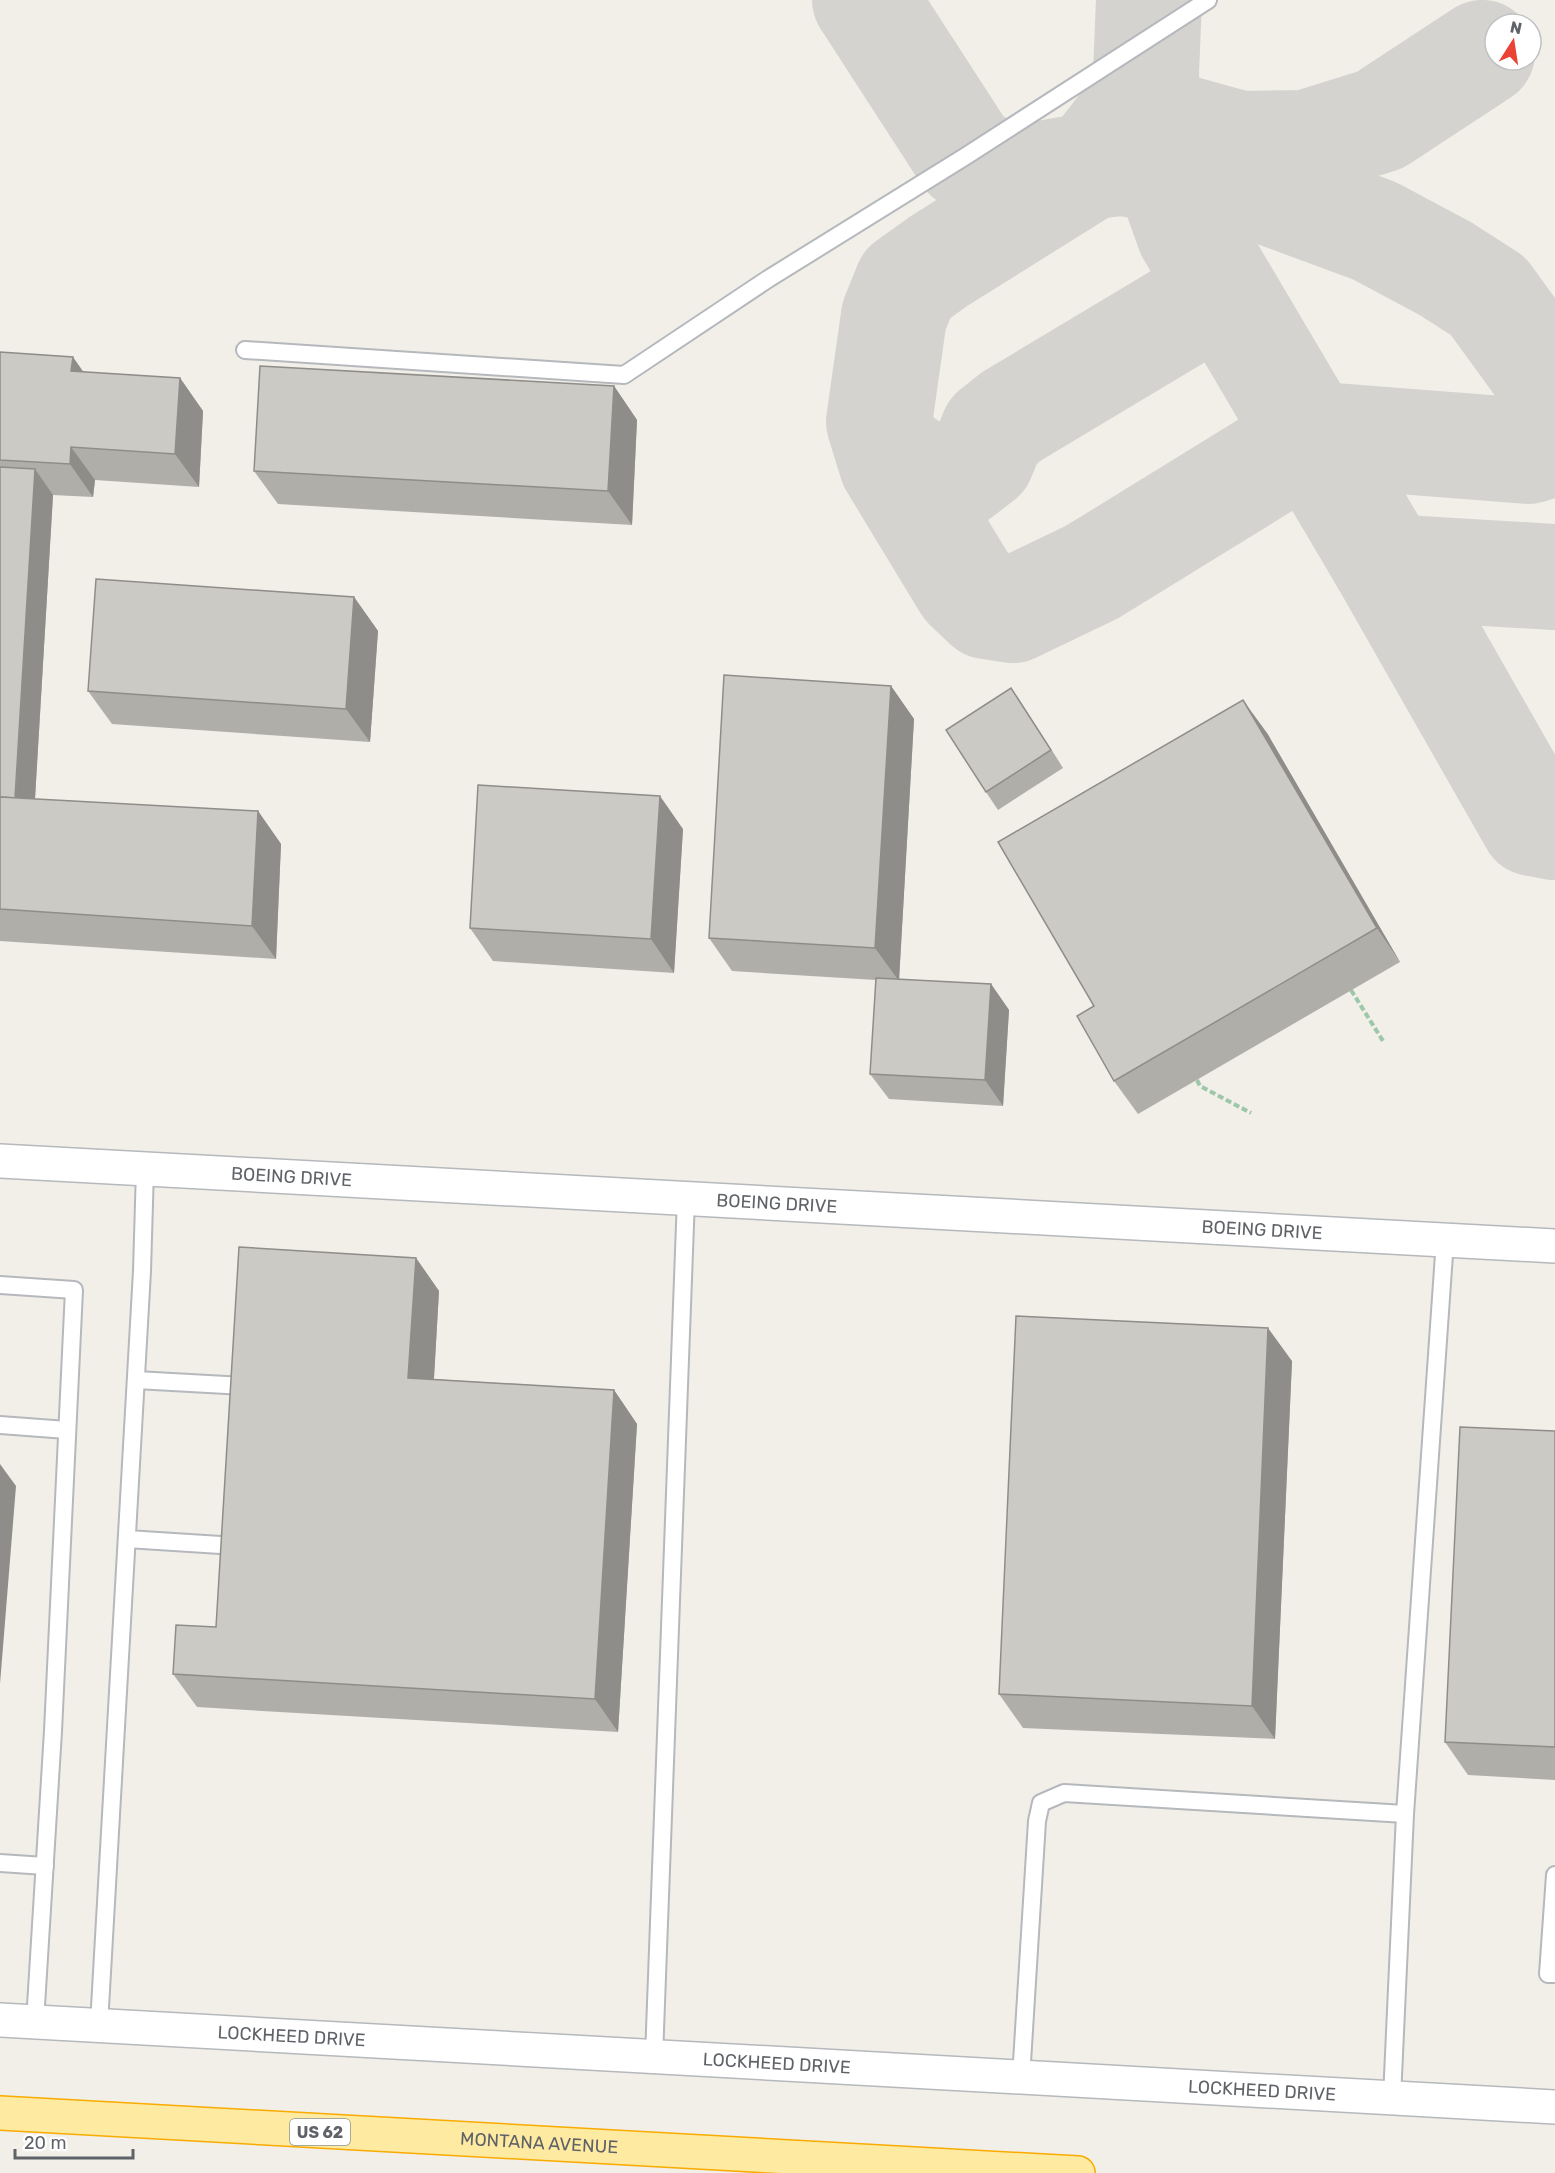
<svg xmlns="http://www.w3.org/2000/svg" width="1555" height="2173" font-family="Rubik,sans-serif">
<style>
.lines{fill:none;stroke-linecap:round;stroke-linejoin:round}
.taxiway{stroke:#d4d3d0;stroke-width:106}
.service-casing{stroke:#b5b8bc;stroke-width:20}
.minor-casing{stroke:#b5b8bc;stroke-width:36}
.tertiary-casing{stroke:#b5b8bc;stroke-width:36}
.trunk-casing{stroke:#f9ab00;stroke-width:36}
.path{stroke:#9cc7a9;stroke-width:4;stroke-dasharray:6 3;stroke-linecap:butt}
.service{stroke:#fff;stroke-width:16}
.minor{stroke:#fff;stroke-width:33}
.tertiary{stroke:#fff;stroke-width:33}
.trunk{stroke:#feeaa1;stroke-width:33}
.wall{fill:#afaea9}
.shaded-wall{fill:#8f8d8a}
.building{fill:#cccac5;stroke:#8f8d8a;stroke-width:1.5}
.labels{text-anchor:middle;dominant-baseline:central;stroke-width:6;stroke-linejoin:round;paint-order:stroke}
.shield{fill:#fff;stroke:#8f9295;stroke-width:1.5}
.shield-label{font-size:16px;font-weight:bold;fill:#5f6368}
.street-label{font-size:18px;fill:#5f6368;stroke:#fff}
</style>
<rect width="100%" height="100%" fill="#f1efe8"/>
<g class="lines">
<!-- taxiway -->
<g class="taxiway">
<path d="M865 0 966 156 996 173 1036 175 1070 169 1120 163 1182 171 1272 193 1375 231 1446 269 1488 296 1555 388"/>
<path d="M1149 0 1146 73 1126 121 1091 166 939 261 907 284 894 316 879 422 892 464 966 586 987 606 1013 610 1092 572 1282 455 1292 436V407"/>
<path d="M1146 73 1148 117 1189 232 1383 560 1533 823 1555 827"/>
<path d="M1186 129 1240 144 1306 143 1380 120 1482 53"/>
<path d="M1309 434 1528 451 1551 444 1555 440"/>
<path d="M888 449 923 476 960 475 982 458 993 431 1012 416 1194 307 1208 289V265"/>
<path d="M1383 560 1402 568 1555 577"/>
</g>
<defs>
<g id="service">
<path d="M245 350 624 375 768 279 966 156 1208 0"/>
<path d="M0 1285 74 1290 53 1731 35 2022"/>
<path d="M136 1380 244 1386"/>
<path d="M0 1425 67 1430"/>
<path d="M127 1539 236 1546"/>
<path d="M0 1863 45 1866"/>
<path d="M1555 1875 1548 1974H1555"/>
<path d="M99 2025 142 1271 145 1169"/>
<path d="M654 2057 686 1198"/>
<path d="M1021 2078 1037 1821 1041 1803 1064 1793 1405 1814"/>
<path d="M1392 2098 1405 1814 1445 1240"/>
</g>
<g id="minor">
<path id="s1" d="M0 2020 1555 2107"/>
</g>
<g id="tertiary">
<path id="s2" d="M0 1161 1555 1246"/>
</g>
<g id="trunk">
<path id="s3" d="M0 2113 1078 2173"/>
</g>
</defs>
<!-- service casing -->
<use href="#service" class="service-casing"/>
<!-- minor casing -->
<use href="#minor" class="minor-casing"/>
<!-- tertiary casing -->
<use href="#tertiary" class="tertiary-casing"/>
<!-- trunk casing -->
<use href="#trunk" class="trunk-casing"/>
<!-- path -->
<g class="path">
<path d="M1351 990 1383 1041"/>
<path d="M1197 1080 1200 1086 1251 1113"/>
</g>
<!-- service -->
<use href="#service" class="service"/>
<!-- minor -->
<use href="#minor" class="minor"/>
<!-- tertiary -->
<use href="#tertiary" class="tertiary"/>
<!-- trunk -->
<use href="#trunk" class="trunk"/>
</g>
<!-- wall -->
<g class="wall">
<path d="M0 352 83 372 180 378 203 411 199 487 95 480 93 497 53 495 35 799 258 811 281 844 276 959 0 941Z"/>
<path d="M614 386 637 420 632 525 278 504 254 471Z"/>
<path d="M354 597 378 631 370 742 112 724 88 691Z"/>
<path d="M891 686 914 719 899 979 991 984 1009 1010 1003 1106 889 1099 870 1074 876 980 732 971 709 938Z"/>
<path d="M1023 706 1063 768 998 810 986 792Z"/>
<path d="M1267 733 1400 962 1138 1114 1114 1081 1094 1006Z"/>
<path d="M683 829 674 973 493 961 470 928Z"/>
<path d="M416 1258 439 1291 434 1379 614 1390 637 1424 618 1732 197 1707 173 1674 216 1627Z"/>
<path d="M1292 1361 1275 1739 1023 1728 999 1694Z"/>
<path d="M1555 1431V1780L1468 1775 1445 1742Z"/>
</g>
<!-- shaded-wall -->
<g class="shaded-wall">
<path d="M73 357 96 390 71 371Z"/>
<path d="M180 378 203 411 199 487 175 454Z"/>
<path d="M614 386 637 420 632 525 608 491Z"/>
<path d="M71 447 95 480 93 497 70 464Z"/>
<path d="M35 469 53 495 33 832 15 806Z"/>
<path d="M354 597 378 631 370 742 346 709Z"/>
<path d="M891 686 914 719 899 981 875 948Z"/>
<path d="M1011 688 1023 706 1063 768 1051 750Z"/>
<path d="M1243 700 1267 733 1400 962 1377 928Z"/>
<path d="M660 796 683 829 674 973 651 939Z"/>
<path d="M258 811 281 844 276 959 252 926Z"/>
<path d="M991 984 1009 1010 1003 1106 985 1080Z"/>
<path d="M416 1258 439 1291 432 1411 408 1378Z"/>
<path d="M1268 1328 1292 1361 1275 1739 1252 1706Z"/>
<path d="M614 1390 637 1424 618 1732 595 1699Z"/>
<path d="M0 1464 16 1486 0 1684Z"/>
</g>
<!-- building -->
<g class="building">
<path d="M0 352 73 357 71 371 180 378 175 454 71 447 70 464 0 460Z"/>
<path d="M260 366 614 386 608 491 254 471Z"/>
<path d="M0 467 35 469 15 798 0 797Z"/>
<path d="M96 579 354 597 346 709 88 691Z"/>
<path d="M724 675 891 686 875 948 709 938Z"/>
<path d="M1011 688 1051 750 986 792 946 730Z"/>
<path d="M1243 700 1377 928 1114 1081 1077 1016 1094 1006 998 842Z"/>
<path d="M478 785 660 796 651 939 470 928Z"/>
<path d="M0 797 258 811 252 926 0 909Z"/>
<path d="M876 978 991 984 985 1080 870 1074Z"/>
<path d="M239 1247 416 1258 408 1378 614 1390 595 1699 173 1674 176 1625 216 1627Z"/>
<path d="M1016 1316 1268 1328 1252 1706 999 1694Z"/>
<path d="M1460 1427 1555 1431V1747L1445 1742Z"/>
</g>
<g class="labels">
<!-- shield labels -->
<rect class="shield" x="290" y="2119" width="60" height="26" rx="4.5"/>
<g class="shield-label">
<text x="320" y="2132">US 62</text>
</g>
<!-- street labels -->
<g class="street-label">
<text stroke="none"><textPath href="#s2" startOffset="292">BOEING DRIVE</textPath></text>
<text stroke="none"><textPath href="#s2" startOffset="778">BOEING DRIVE</textPath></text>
<text stroke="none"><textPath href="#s2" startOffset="1264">BOEING DRIVE</textPath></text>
<text stroke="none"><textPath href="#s1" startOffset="292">LOCKHEED DRIVE</textPath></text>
<text stroke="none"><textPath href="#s1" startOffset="778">LOCKHEED DRIVE</textPath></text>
<text stroke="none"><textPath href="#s1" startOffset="1264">LOCKHEED DRIVE</textPath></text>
<text stroke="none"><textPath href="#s3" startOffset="540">MONTANA AVENUE</textPath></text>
</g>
</g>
<!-- north arrow -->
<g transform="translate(1513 42) rotate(12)"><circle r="28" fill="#ffffff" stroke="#bfc1c3" stroke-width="1.5"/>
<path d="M0-4.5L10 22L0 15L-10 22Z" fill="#ea4335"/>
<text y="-9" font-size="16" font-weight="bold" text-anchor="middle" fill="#5f6368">N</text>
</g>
<!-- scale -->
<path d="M15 2149v9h118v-9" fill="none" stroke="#5f6368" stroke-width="3"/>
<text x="24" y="2149" font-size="18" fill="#5f6368" stroke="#ffffff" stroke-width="4.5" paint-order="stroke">20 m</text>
</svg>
